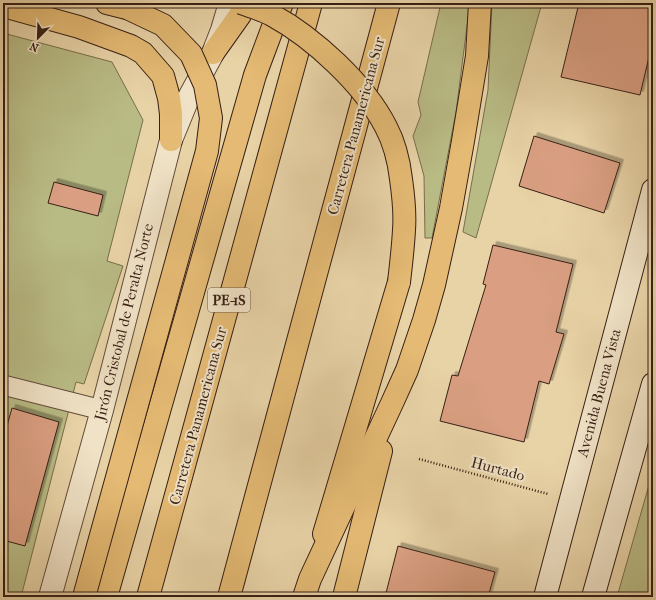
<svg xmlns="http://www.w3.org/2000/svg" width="656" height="600" font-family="'IM FELL French Canon',serif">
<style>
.green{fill:#b9bb85;stroke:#786d4c}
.building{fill:#da9f82;stroke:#371f14;filter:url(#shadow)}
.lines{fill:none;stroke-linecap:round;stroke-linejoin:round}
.pedestrian-casing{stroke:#634c39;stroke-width:21}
.tertiary-casing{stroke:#634c39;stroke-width:24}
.secondary-casing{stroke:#371f14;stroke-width:24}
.primary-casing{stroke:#371f14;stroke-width:24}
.motorway-casing{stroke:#371f14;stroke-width:24}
.path{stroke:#371f14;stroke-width:2.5;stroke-dasharray:1 2;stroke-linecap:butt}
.pedestrian{stroke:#f0e2c6;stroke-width:19}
.tertiary{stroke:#f0e2c6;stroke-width:22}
.secondary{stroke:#f0e2c6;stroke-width:22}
.primary{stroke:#e4ba74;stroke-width:22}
.motorway{stroke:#e4ba74;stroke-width:22}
.primary-bridge-casing{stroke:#371f14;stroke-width:24;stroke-linecap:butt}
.primary-bridge{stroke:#e4ba74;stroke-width:22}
.labels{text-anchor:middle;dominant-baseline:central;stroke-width:4;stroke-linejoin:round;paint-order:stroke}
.shield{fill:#f0e2c6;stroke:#6e5a49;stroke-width:1}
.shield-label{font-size:14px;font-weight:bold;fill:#371f14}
.street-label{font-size:15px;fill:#371f14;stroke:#f0e2c6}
</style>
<defs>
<filter id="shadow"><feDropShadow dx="3.5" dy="-3.5" stdDeviation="0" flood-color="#0004"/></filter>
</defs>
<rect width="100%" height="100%" fill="#e8d3a7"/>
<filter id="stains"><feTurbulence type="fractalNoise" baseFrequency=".005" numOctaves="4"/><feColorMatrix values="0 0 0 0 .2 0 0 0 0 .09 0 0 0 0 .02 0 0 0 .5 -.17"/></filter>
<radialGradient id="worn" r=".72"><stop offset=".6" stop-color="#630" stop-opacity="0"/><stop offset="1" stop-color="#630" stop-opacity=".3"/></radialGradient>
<!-- green -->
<g class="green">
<path d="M441 3H470L456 112 432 238H425L424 176 413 136 421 115 418 102Z"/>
<path d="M492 3H542L476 238 463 232 488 90Z"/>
<path d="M3 33 112 62 143 120 107 261 123 266 84 384 76 382 21 597H3Z"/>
<path d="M653 471V597H617Z"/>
</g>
<!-- building -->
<g class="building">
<path d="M579 3H653V40L640 95 561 77Z"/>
<path d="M534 136 620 163 604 213 519 186Z"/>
<path d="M54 182 103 195 98 216 48 203Z"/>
<path d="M493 245 573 264 556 332 564 334 549 384 539 381 524 442 440 421 452 375 458 376 486 285 483 284Z"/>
<path d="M12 408 59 422 25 546 3 540V440Z"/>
<path d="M398 546 495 572 488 597H385Z"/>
</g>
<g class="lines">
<defs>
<path id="pedestrian" d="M3 385 102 410"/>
<path id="tertiary" d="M50 597 102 410 171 140 187 101 213 53 222 30 230 3"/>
<g id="secondary">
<path d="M545 597 653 190"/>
<path d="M593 597 653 384"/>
</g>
<g id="primary">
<path d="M107 3 127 8"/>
<path d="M3 6 79 27 131 46 143 53 163 76 169 98 171 114V140"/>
<path d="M324 534 399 282"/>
</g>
<g id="motorway">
<path d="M213 53 240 15 245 3"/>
<path d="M106 597 255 75 282 3"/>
<path d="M148 597 311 3"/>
<path d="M229 597 389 3"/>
<path d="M304 597 310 579 393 401 407 370 424 320 434 285 451 208 463 141 477 56 480 3"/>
<path d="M344 597 381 451"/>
</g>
</defs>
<!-- pedestrian casing -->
<use href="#pedestrian" class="pedestrian-casing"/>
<!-- tertiary casing -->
<use href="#tertiary" class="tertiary-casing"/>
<!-- secondary casing -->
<use href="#secondary" class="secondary-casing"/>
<!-- primary casing -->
<use href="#primary" class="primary-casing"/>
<!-- motorway casing -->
<use href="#motorway" class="motorway-casing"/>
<!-- path -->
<path class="path" d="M419 459 548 494"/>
<!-- pedestrian -->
<use href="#pedestrian" class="pedestrian"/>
<!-- tertiary -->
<use href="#tertiary" class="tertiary"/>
<!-- secondary -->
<use href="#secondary" class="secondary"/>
<!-- primary -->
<use href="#primary" class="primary"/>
<!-- motorway -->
<use href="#motorway" class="motorway"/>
<defs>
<g id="primary-bridge">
<path d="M241 3C252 7 263 10 272 15 314 38 364 84 386 127 394 142 399 162 401 179 403 193 405 217 404 230 403 248 401 265 399 282"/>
<path d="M84 597 207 151 211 118 205 85 191 54 163 25 127 8"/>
</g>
</defs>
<!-- primary-bridge casing -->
<use href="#primary-bridge" class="primary-bridge-casing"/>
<!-- primary-bridge -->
<use href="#primary-bridge" class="primary-bridge"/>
</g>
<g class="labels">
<!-- shield labels -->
<rect class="shield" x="208" y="288" width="42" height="24" rx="3"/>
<g class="shield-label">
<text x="229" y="300">PE-1S</text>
</g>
<!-- street labels -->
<g class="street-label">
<text transform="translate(356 126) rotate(-75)">Carretera Panamericana Sur</text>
<text transform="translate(124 322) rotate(-76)">Jirón Cristobal de Peralta Norte</text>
<text transform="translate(599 393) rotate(-75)">Avenida Buena Vista</text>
<text transform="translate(198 416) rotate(-75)">Carretera Panamericana Sur</text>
<text transform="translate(498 469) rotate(15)">Hurtado</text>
</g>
</g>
<!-- margin -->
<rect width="656" height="600" fill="none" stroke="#e8d3a7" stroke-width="16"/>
<rect x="4" y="4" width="648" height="592" fill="none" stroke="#371f14" stroke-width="2"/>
<rect x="8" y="8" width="640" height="584" fill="none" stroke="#371f14"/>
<!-- north arrow -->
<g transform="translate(38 38) rotate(203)" stroke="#f0e2c6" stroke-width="3" paint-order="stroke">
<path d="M0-3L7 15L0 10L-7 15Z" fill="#371f14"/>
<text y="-6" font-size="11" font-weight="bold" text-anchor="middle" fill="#371f14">N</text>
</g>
<rect width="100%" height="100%" filter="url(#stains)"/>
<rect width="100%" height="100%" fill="url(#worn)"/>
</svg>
